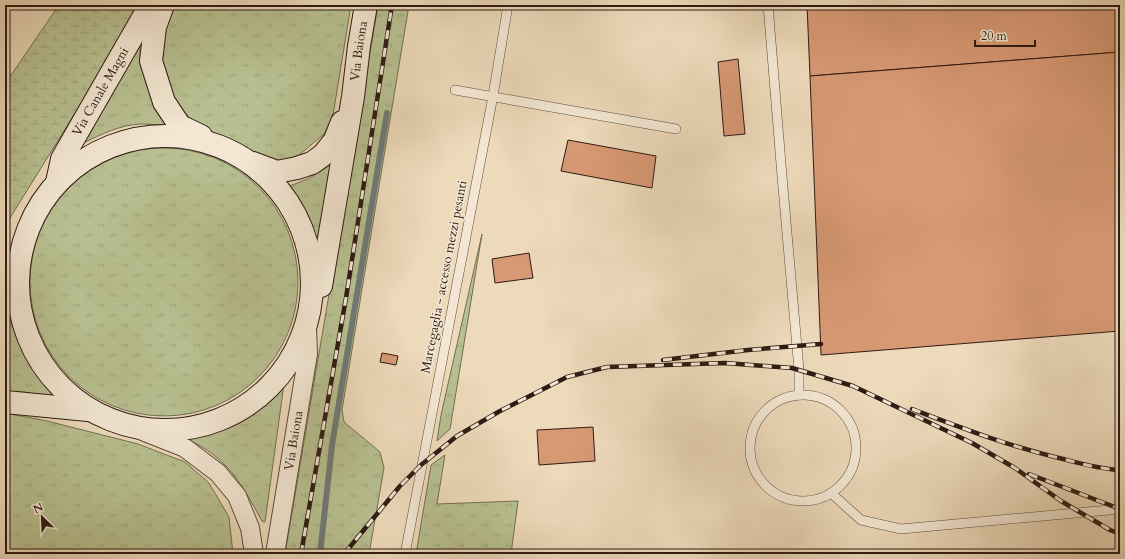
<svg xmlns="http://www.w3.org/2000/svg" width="1125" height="559" font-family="Cardo,serif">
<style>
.grass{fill:url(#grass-tufts);stroke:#736e52}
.wetland{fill:url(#wetland-marsh);stroke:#736e52}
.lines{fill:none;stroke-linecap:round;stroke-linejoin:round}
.stream{stroke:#6f7a76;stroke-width:6}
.building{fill:#d79974;stroke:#2e1b13}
.lane-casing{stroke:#5e4b3d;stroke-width:10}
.street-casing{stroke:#5e4b3d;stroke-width:20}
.secondary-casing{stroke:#2e1b13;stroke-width:24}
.lane{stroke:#f3e7d3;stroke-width:9}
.street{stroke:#f3e7d3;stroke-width:18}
.secondary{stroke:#f3e7d3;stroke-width:22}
.rail-casing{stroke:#2e1b13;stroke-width:4.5}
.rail{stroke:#f3e7d3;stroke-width:3;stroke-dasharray:9;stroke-linecap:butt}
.labels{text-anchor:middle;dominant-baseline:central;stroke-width:3;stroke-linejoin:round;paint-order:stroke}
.street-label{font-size:13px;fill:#2e1b13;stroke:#f3e7d3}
</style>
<defs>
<pattern id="grass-tufts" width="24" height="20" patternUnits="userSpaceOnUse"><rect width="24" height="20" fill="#b8c091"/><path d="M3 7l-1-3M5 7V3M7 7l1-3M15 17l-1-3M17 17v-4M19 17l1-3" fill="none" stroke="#9ea47c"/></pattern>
<pattern id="wetland-marsh" width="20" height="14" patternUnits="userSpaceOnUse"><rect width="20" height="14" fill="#b8c091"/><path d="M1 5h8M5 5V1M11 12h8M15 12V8" fill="none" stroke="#9ea47c"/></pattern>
</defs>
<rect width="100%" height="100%" fill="#eddabb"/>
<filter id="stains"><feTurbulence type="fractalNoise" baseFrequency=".005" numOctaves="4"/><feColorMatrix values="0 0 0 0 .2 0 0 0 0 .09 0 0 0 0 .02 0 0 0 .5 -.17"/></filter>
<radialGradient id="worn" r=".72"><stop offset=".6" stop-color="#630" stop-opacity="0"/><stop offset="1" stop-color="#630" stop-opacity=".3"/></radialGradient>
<!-- grass -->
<g class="grass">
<path d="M173 5H351L333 115 324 134 299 155 284 161 268 159 224 140 197 124 182 111 171 96 162 60 161 37Z"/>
<path d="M378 5H409L342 410 344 422 380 452 384 468 369 554H285Z"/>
<path d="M140 46C139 74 155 99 167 123L166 125C155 125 143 123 132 125 115 127 94 138 79 145L135 47Z"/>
<circle cx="164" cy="282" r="134"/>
<path d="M329 166 333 167 319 244H316C308 223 302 204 287 187L308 179Z"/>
<path d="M482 234 450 429 437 441 441 415Z"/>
<path d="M5 279 6 304 12 325 23 353 41 378 58 397H50L25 392H5Z"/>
<path d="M282 381 284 384 265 522 262 521C241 483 228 458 187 439L189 436C211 432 247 418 264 403 270 396 276 388 282 381Z"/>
<path d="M11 414 47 421 138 444 185 462 209 483 229 517 233 554H5V415Z"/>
<path d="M445 455 437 504 518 501 511 554H416L431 465Z"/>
</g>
<!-- wetland -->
<path class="wetland" d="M59 5H142L5 226V84Z"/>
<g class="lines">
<!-- stream -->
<path class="stream" d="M320 554 332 445 387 113"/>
</g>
<!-- building -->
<g class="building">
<path d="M807 5H1120V52L810 76Z"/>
<path d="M1120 52V331L821 355 810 76Z"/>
<path d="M738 59 745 134 724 136 718 62Z"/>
<path d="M568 140 656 156 652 188 561 171Z"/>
<path d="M529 253 533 278 495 283 492 259Z"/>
<path d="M382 353 398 356 396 365 380 362Z"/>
<path d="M593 427 595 461 539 465 537 430Z"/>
</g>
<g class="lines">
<defs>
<g id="lane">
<path d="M768 5 782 176 799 370V395"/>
<path d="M455 90 676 129"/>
<circle cx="803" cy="448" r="53"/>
<path d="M831 493 861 520 901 529 1120 509"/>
<path d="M405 554 493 96 508 5"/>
</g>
<g id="street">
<path d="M137 429 185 448 218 473 237 496 250 528 254 554"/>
<path id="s1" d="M275 554 308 354 307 327"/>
</g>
<g id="secondary">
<path d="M163 5 155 27 151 61 164 102 180 126 201 136"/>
<circle cx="165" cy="283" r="147"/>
<path d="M253 163 277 172 297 168 312 163 323 155 335 140 342 122"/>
<path id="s2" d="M57 182 62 159 144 16 151 5"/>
<path id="s3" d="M321 286 353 97 359 46 366 5"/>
<path d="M5 402 88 410"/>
</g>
</defs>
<!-- lane casing -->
<use href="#lane" class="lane-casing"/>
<!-- street casing -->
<use href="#street" class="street-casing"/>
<!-- secondary casing -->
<use href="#secondary" class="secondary-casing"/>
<!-- lane -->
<use href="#lane" class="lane"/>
<!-- street -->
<use href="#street" class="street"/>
<!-- secondary -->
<use href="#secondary" class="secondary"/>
<defs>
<g id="rail">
<path d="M663 360 748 350 821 344"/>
<path d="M912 409C962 428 1011 447 1063 459 1082 464 1100 469 1120 470"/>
<path d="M1029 474 1120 509"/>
<path d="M301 554 346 298 392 5"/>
<path d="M344 554 400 486 421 465 457 436 500 411 567 377 607 367 725 363 792 368 853 386 972 443 1015 468 1061 501 1110 530 1120 534"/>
</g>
</defs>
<!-- rail casing -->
<use href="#rail" class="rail-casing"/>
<!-- rail -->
<use href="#rail" class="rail"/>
</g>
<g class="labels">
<!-- street labels -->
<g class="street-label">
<text stroke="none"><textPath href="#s3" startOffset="238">Via Baiona</textPath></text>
<text stroke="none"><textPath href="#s2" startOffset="101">Via Canale Magni</textPath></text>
<text transform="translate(444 277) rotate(-79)">Marcegaglia - accesso mezzi pesanti</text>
<text stroke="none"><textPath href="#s1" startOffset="115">Via Baiona</textPath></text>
</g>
</g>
<!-- margin -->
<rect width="1125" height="559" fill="none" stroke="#eddabb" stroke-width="20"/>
<rect x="6" y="6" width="1113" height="547" fill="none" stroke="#2e1b13" stroke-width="2"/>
<rect x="10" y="10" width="1105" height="539" fill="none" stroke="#2e1b13"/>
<!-- north arrow -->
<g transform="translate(42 517) rotate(336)" stroke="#f3e7d3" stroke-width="3" paint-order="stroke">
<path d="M0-3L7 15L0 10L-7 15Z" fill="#2e1b13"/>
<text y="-6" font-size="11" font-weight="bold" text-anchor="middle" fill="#2e1b13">N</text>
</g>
<!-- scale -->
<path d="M975 40v6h60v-6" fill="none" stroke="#2e1b13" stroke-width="2"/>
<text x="981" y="40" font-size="12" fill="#2e1b13" stroke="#f3e7d3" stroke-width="3" paint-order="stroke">20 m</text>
<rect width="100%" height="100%" filter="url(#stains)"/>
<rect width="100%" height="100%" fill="url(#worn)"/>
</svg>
